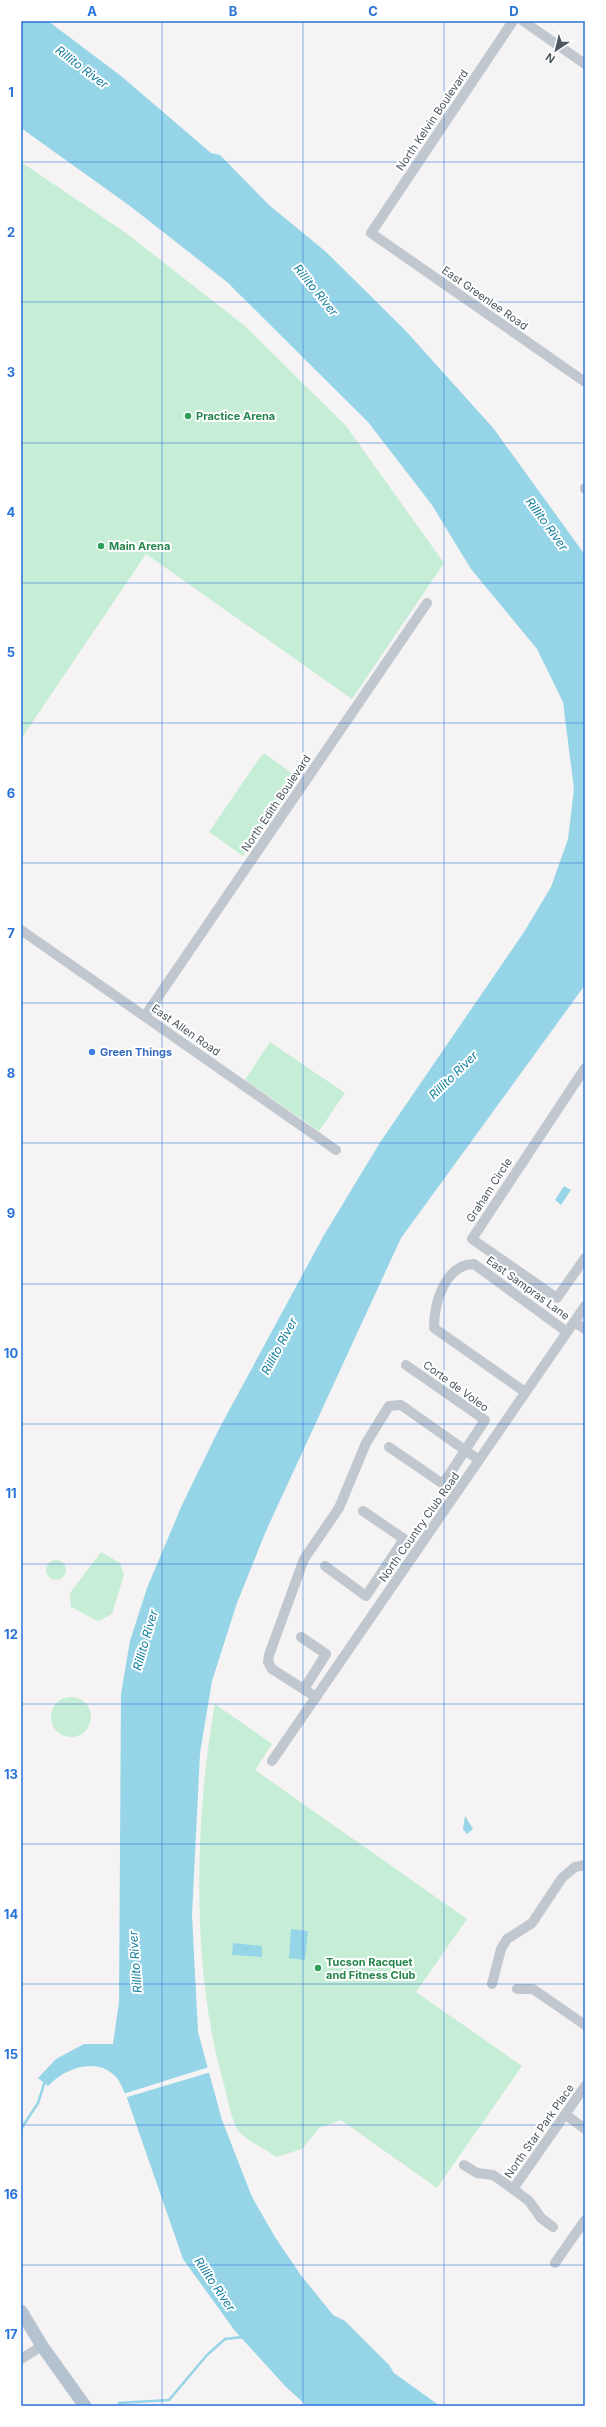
<svg xmlns="http://www.w3.org/2000/svg" width="606" height="2427" font-family="Inter,sans-serif">
<style>
.green{fill:#c6eed6}
.water{fill:#96d5e7}
.pier{fill:#f5f3f3}
.lines{fill:none;stroke-linecap:round;stroke-linejoin:round}
.stream{stroke:#96d5e7;stroke-width:2.5}
.minor{stroke:#c0c7ce;stroke-width:10}
.major{stroke:#b5c2cf;stroke-width:13}
.grid{fill:none;stroke:#2873d9;stroke-width:1;stroke-opacity:0.55}
.leisure-dot{fill:#2e9e5b;stroke:#fff;stroke-width:1.5}
.shop-dot{fill:#3f7fe0;stroke:#fff;stroke-width:1.5}
.labels{text-anchor:middle;dominant-baseline:central;stroke-width:4;stroke-linejoin:round;paint-order:stroke}
.street-label{font-size:11px;fill:#4c565f;stroke:#fff}
.leisure-label{font-size:11px;font-weight:bold;fill:#27864d;stroke:#fff;text-anchor:start}
.shop-label{font-size:11px;font-weight:bold;fill:#366cbe;stroke:#fff;text-anchor:start}
.water-label{font-size:12px;font-style:italic;fill:#1780a0;stroke:#fff}
.neatline{fill:none;stroke:#2873d9;stroke-width:1.5}
.grid-label{font-size:13px;text-anchor:middle;font-weight:bold;fill:#2873d9}
</style>
<rect width="100%" height="100%" fill="#f5f3f3"/>
<!-- green -->
<g class="green">
<path d="M21 162 126 233 245 326 346 426 444 563 352 699 146 554 21 739Z"/>
<path d="M265 754 293 774 295 784 243 856 209 832 261 756Z"/>
<path d="M270 1042 345 1093 319 1131 245 1080Z"/>
<path d="M101 1552 120 1563 124 1575 112 1614 98 1621 71 1607 70 1593Z"/>
<circle cx="56" cy="1570" r="10"/>
<circle cx="71" cy="1717" r="20"/>
<path d="M215 1704 272 1744 255 1770 467 1919 416 1992 522 2066 437 2188 341 2120 319 2128 302 2149 276 2157C268 2151 241 2137 237 2129 231 2117 228 2101 225 2088 191 1975 194 1820 215 1704Z"/>
</g>
<!-- water -->
<g class="water">
<path d="M21 21H48L121 76 211 153 220 155 269 205 325 251 405 330 494 429 585 555V985L401 1238 266 1531 237 1603 212 1681 200 1753 192 1915 195 1974 198 2032 222 2120 252 2197 275 2237 300 2274 333 2315 345 2321 389 2365 394 2373 440 2406H307L286 2387 235 2331 183 2259 127 2098C123 2090 121 2082 115 2076 96 2056 63 2069 48 2086L38 2078 56 2059 84 2044H113L119 2002 121 1694 130 1641 147 1588 182 1505 219 1429 324 1235 381 1141 524 932 551 887 568 839 574 789 563 702 537 649 471 569 432 505 368 422 227 282 130 206 21 128Z"/>
<path d="M564 1186 571 1190 561 1205 555 1200Z"/>
<path d="M465 1816 473 1829 467 1834 463 1829Z"/>
<path d="M291 1929 308 1931 305 1960 289 1958Z"/>
<path d="M233 1943 262 1946V1957L232 1955Z"/>
</g>
<!-- pier -->
<path class="pier" d="M209 2067 211 2072 124 2098 123 2094Z"/>
<g class="lines">
<!-- stream -->
<g class="stream">
<path d="M21 2129 38 2103 45 2081"/>
<path d="M119 2403 169 2400 207 2355 225 2339 243 2337"/>
</g>
<!-- minor -->
<g class="minor">
<path d="M513 21 371 233 585 382"/>
<path d="M523 21 585 64"/>
<path d="M585 489V488"/>
<path d="M21 930 336 1150"/>
<path d="M145 1016 427 603"/>
<path d="M585 1068 472 1239 557 1298 585 1258"/>
<path d="M574 1322 585 1329"/>
<path d="M525 1392 434 1328C434 1303 445 1264 474 1264L567 1332"/>
<path d="M389 1447 443 1484 485 1420 406 1365"/>
<path d="M325 1566 366 1596 404 1539 363 1511"/>
<path d="M301 1637 326 1654 304 1689"/>
<path d="M316 1697 272 1669 268 1662 269 1655 304 1559 339 1508 366 1443 389 1406 401 1405 479 1460"/>
<path d="M272 1761 585 1306"/>
<path d="M492 1984 501 1949 507 1939 532 1923 562 1878 575 1867 585 1865"/>
<path d="M517 1989H533L585 2025"/>
<path d="M566 2115 585 2129"/>
<path d="M464 2165 477 2173 493 2175 513 2189 529 2201 541 2218 553 2227"/>
<path d="M513 2189 585 2086"/>
<path d="M555 2263 585 2220"/>
<path d="M21 2359 42 2346"/>
</g>
<!-- major -->
<path class="major" d="M21 2311 42 2346 85 2406"/>
</g>
<!-- grid -->
<path class="grid" d="M162 21V2406M303 21V2406M444 21V2406M21 162H585M21 302H585M21 443H585M21 583H585M21 723H585M21 863H585M21 1003H585M21 1143H585M21 1284H585M21 1424H585M21 1564H585M21 1704H585M21 1844H585M21 1984H585M21 2125H585M21 2265H585"/>
<!-- markers -->
<g class="leisure-dot">
<circle cx="188" cy="416" r="4"/>
<circle cx="101" cy="546" r="4"/>
<circle cx="318" cy="1968" r="4"/>
</g>
<circle class="shop-dot" cx="92" cy="1052" r="4"/>
<g class="labels">
<!-- street labels -->
<g class="street-label">
<text transform="translate(432 120) rotate(-56)">North Kelvin Boulevard</text>
<text transform="translate(485 298) rotate(35)">East Greenlee Road</text>
<text transform="translate(276 803) rotate(-56)">North Edith Boulevard</text>
<text transform="translate(186 1030) rotate(35)">East Allen Road</text>
<text transform="translate(489 1190) rotate(-57)">Graham Circle</text>
<text transform="translate(528 1288) rotate(36)">East Sampras Lane</text>
<text transform="translate(456 1386) rotate(36)">Corte de Voleo</text>
<text transform="translate(419 1527) rotate(-55)">North Country Club Road</text>
<text transform="translate(539 2131) rotate(-55)">North Star Park Place</text>
</g>
<!-- leisure labels -->
<g class="leisure-label">
<text x="196" y="416">Practice Arena</text>
<text x="109" y="546">Main Arena</text>
<text x="326" y="1962">Tucson Racquet<tspan x="326" dy="13">and Fitness Club</tspan></text>
</g>
<!-- shop labels -->
<g class="shop-label">
<text x="100" y="1052">Green Things</text>
</g>
<!-- water labels -->
<g class="water-label">
<text transform="translate(82 67) rotate(37)">Rillito River</text>
<text transform="translate(316 290) rotate(51)">Rillito River</text>
<text transform="translate(547 524) rotate(54)">Rillito River</text>
<text transform="translate(453 1075) rotate(-44)">Rillito River</text>
<text transform="translate(279 1346) rotate(-62)">Rillito River</text>
<text transform="translate(145 1640) rotate(-74)">Rillito River</text>
<text transform="translate(135 1962) rotate(-94)">Rillito River</text>
<text transform="translate(215 2284) rotate(56)">Rillito River</text>
</g>
</g>
<!-- border -->
<rect width="606" height="2427" fill="none" stroke="#ffffff" stroke-width="44"/>
<!-- north arrow -->
<g transform="translate(556 50) rotate(215)" stroke="#ffffff" stroke-width="3" paint-order="stroke">
<path d="M0-3L7 15L0 10L-7 15Z" fill="#4c565f"/>
<text y="-6" font-size="11" font-weight="bold" text-anchor="middle" fill="#4c565f">N</text>
</g>
<rect x="22" y="22" width="562" height="2383" class="neatline"/>
<g class="grid-label">
<text x="92" y="16">A</text>
<text x="233" y="16">B</text>
<text x="373" y="16">C</text>
<text x="514" y="16">D</text>
<text x="11" y="97">1</text>
<text x="11" y="237">2</text>
<text x="11" y="377">3</text>
<text x="11" y="517">4</text>
<text x="11" y="657">5</text>
<text x="11" y="798">6</text>
<text x="11" y="938">7</text>
<text x="11" y="1078">8</text>
<text x="11" y="1218">9</text>
<text x="11" y="1358">10</text>
<text x="11" y="1498">11</text>
<text x="11" y="1639">12</text>
<text x="11" y="1779">13</text>
<text x="11" y="1919">14</text>
<text x="11" y="2059">15</text>
<text x="11" y="2199">16</text>
<text x="11" y="2339">17</text>
</g>
</svg>
